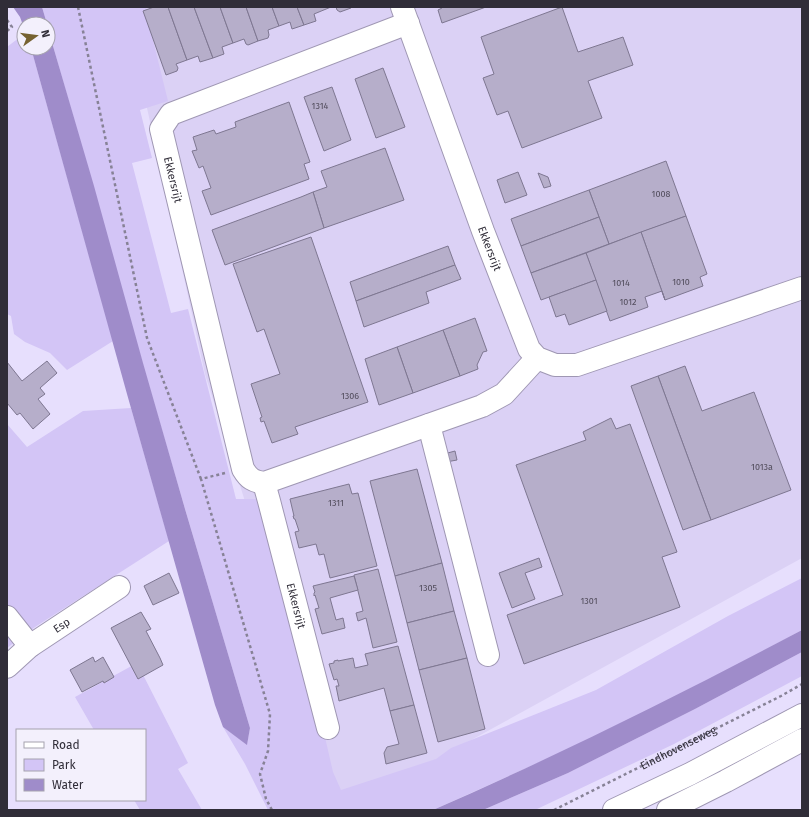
<svg xmlns="http://www.w3.org/2000/svg" width="809" height="817" font-family="'Fira Sans',sans-serif">
<style>
.built{fill:#dbd1f5}
.green{fill:#d3c5f6}
.water{fill:#9f8cca}
.building{fill:#b6aeca;stroke:#7e7791}
.lines{fill:none;stroke-linecap:round;stroke-linejoin:round}
.minor-casing{stroke:#9f97b3;stroke-width:24}
.major-casing{stroke:#9f97b3;stroke-width:24}
.path{stroke:#878296;stroke-width:2.5;stroke-dasharray:3 3;stroke-linecap:butt}
.minor{stroke:#fff;stroke-width:22}
.major{stroke:#fff;stroke-width:22}
.labels{text-anchor:middle;dominant-baseline:central;stroke-width:4;stroke-linejoin:round;paint-order:stroke}
.number-label{font-size:9px;fill:#524d5c}
.street-label{font-size:11px;fill:#302d38;stroke:#f3f0fc}
</style>
<rect width="100%" height="100%" fill="#e7dffd"/>
<!-- built -->
<path class="built" d="M125 7H802V558L344 810H342L205 374Z"/>
<!-- green -->
<g class="green">
<path d="M42 7H146L147 16 168 101 140 110 152 158 132 163 171 313 188 309 236 499H262L324 733 333 772 341 790 436 759 451 748 596 690 728 616 802 578V630L735 666 627 721 569 749 433 810H268L245 764 223 727 247 744 250 728C214 607 178 486 143 365 112 254 81 143 49 32L48 24H47Z"/>
<path d="M24 34V48H31L113 341 67 370 50 353 25 342 14 334 11 316 7 314V47Z"/>
<path d="M131 408 169 541 35 627 7 648V424L27 447 83 411Z"/>
<path d="M802 652V676L674 744 535 810H483L568 773 695 709Z"/>
<path d="M137 663 188 763 178 769 202 810H140L134 800H145V730H94L75 697Z"/>
</g>
<!-- water -->
<g class="water">
<path d="M13 7H42L47 24H24V28L20 17Z"/>
<path d="M48 29 94 186 143 363 185 509 250 728 247 745 223 727 215 705 127 394 31 48H48Z"/>
<path d="M802 630V652L695 709 568 773 483 810H433C559 755 681 694 802 630Z"/>
</g>
<!-- building -->
<g class="building">
<path d="M154 7H168L187 60 176 64 178 68 177 71 166 75 143 11Z"/>
<path d="M168 7H194L213 58 200 62 198 56 187 60Z"/>
<path d="M194 7H220L233 43 222 47 224 54 213 58Z"/>
<path d="M220 7H246L258 41 248 45 246 44 244 39 233 43Z"/>
<path d="M246 7H272L279 26 268 30 269 35 268 38 258 41Z"/>
<path d="M272 7H297L304 25 292 29 290 22 279 26Z"/>
<path d="M297 7H331L314 14 316 21 304 25Z"/>
<path d="M336 7H350L351 8 340 12 337 10Z"/>
<path d="M441 7H486L442 23 438 10 442 8Z"/>
<path d="M562 7 578 52 623 37 633 65 588 81 602 118 522 148 508 111 497 115 483 78 494 74 481 37Z"/>
<path d="M383 68 405 127 376 138 355 79Z"/>
<path d="M332 87 351 140 324 151 304 97Z"/>
<path d="M289 102 310 162 304 164 309 179 211 215 202 191 211 188 203 166 199 168 192 151 197 150 193 137 214 130 216 134 236 127 235 122Z"/>
<path d="M385 148 404 200 324 228 313 192 327 187 321 171Z"/>
<path d="M666 161 686 216 609 244 589 190Z"/>
<path d="M518 172 527 195 505 203 497 180Z"/>
<path d="M538 173 548 177 551 186 544 188Z"/>
<path d="M589 190 599 217 521 246 511 219Z"/>
<path d="M313 192 324 228 225 265 212 230 301 197Z"/>
<path d="M686 216 707 274 700 277 703 286 665 300 641 232Z"/>
<path d="M599 217 609 244 531 273 521 246Z"/>
<path d="M641 232 665 300 662 291 645 297 648 307 610 321 586 253Z"/>
<path d="M311 237 368 402 295 427 298 434 272 443 264 421 261 422 260 418 262 417 251 384 280 374 264 329 257 332 233 264Z"/>
<path d="M448 246 455 265 356 301 350 282Z"/>
<path d="M586 253 596 280 541 300 531 273Z"/>
<path d="M455 265 461 279 426 292 429 303 364 327 356 301Z"/>
<path d="M596 280 607 311 569 325 565 314 556 317 549 297Z"/>
<path d="M475 318 487 351 483 352 477 365 478 369 460 376 443 330Z"/>
<path d="M443 330 460 376 413 393 397 347Z"/>
<path d="M397 347 413 393 379 405 365 359Z"/>
<path d="M47 361 57 373 40 388 45 394 38 399 50 414 33 429 20 413 17 415 7 403V362L22 381Z"/>
<path d="M685 366 702 411 754 392 791 490 711 520 658 376Z"/>
<path d="M658 376 711 520 683 530 631 386Z"/>
<path d="M611 418 616 429 630 424 677 552 662 557 680 607 524 664 507 615 563 595 516 465 586 440 583 432Z"/>
<path d="M455 451 457 460 446 462 444 454Z"/>
<path d="M417 469 442 563 395 576 370 481Z"/>
<path d="M349 484 352 494 358 493 377 566 330 578 324 554 319 555 316 544 299 548 295 532 299 531 295 519H294L293 516H294L290 499Z"/>
<path d="M539 558 542 567 525 573 535 599 512 608 499 573Z"/>
<path d="M442 563 454 611 407 623 395 576Z"/>
<path d="M378 569 397 642 373 648 366 618 358 621 356 613 363 611 354 575Z"/>
<path d="M169 573 179 593 153 605 144 586Z"/>
<path d="M354 576 358 590 330 598 336 620 343 618 345 628 322 634 315 609 319 608 315 595 314 596V593L315 592 313 586Z"/>
<path d="M454 611 467 658 419 670 407 623Z"/>
<path d="M141 612 151 629 146 631 160 658 163 665 138 679 111 628Z"/>
<path d="M398 646 414 705 390 711 384 688 339 701 336 686H339L337 679 334 680 329 664 334 663V661L338 660V661L353 658 355 668 368 665 365 654Z"/>
<path d="M93 657 95 662 103 657 114 677 104 683 103 681 82 692 70 670Z"/>
<path d="M467 658 485 729 438 742 419 670Z"/>
<path d="M414 705 427 753 386 764 384 753 387 747 399 744 390 711Z"/>
</g>
<g class="lines">
<defs>
<g id="minor">
<path id="s2" d="M402 7 483 231 529 349 537 358 555 365H577L802 288"/>
<path id="s3" d="M408 23 171 114 161 129 243 469C249 479 253 481 264 483L482 406 504 394 537 358"/>
<path d="M429 425 488 655"/>
<path id="s4" d="M264 483 269 501 328 728"/>
<path d="M7 617 30 646"/>
<path id="s5" d="M7 667 30 646 119 587"/>
<path d="M668 810 726 781 802 740"/>
</g>
<path id="major" d="M614 810 690 774 802 715"/>
</defs>
<!-- minor casing -->
<use href="#minor" class="minor-casing"/>
<!-- major casing -->
<use href="#major" class="major-casing"/>
<!-- path -->
<g class="path">
<path d="M78 7 147 338 201 479"/>
<path d="M7 20 12 27 7 31"/>
<path d="M225 473 201 479 270 714 268 751 260 774 266 799 272 810"/>
<path id="s1" d="M554 810 781 696 802 684"/>
</g>
<!-- minor -->
<use href="#minor" class="minor"/>
<!-- major -->
<use href="#major" class="major"/>
</g>
<g class="labels">
<!-- number labels -->
<g class="number-label">
<text x="320" y="106">1314</text>
<text x="661" y="194">1008</text>
<text x="681" y="282">1010</text>
<text x="621" y="283">1014</text>
<text x="628" y="302">1012</text>
<text x="350" y="396">1306</text>
<text x="762" y="467">1013a</text>
<text x="336" y="503">1311</text>
<text x="428" y="588">1305</text>
<text x="589" y="601">1301</text>
</g>
<!-- street labels -->
<g class="street-label">
<text stroke="none"><textPath href="#s3" startOffset="324">Ekkersrijt</textPath></text>
<text stroke="none"><textPath href="#s2" startOffset="257">Ekkersrijt</textPath></text>
<text stroke="none"><textPath href="#s4" startOffset="127">Ekkersrijt</textPath></text>
<text stroke="none"><textPath href="#s5" startOffset="69">Esp</textPath></text>
<text stroke="none"><textPath href="#s1" startOffset="139">Eindhovenseweg</textPath></text>
</g>
</g>
<!-- border -->
<rect width="809" height="817" fill="none" stroke="#302d38" stroke-width="16"/>
<!-- legend -->
<rect x="16" y="729" width="130" height="72" fill="#f3f0fc" stroke="#a5a2ae"/>
<rect x="24" y="742" width="20" height="6" fill="#ffffff" stroke="#a5a2ae"/>
<text x="52" y="749" font-size="12" fill="#302d38">Road</text>
<rect x="24" y="759" width="20" height="12" fill="#d3c5f6" stroke="#a5a2ae"/>
<text x="52" y="769" font-size="12" fill="#302d38">Park</text>
<rect x="24" y="779" width="20" height="12" fill="#9f8cca" stroke="#a5a2ae"/>
<text x="52" y="789" font-size="12" fill="#302d38">Water</text>
<!-- north arrow -->
<g transform="translate(36 36) rotate(76)"><circle r="19" fill="#f3f0fc" stroke="#a5a2ae"/>
<path d="M0-3L7 15L0 10L-7 15Z" fill="#766231"/>
<text y="-6" font-size="11" font-weight="bold" text-anchor="middle" fill="#302d38">N</text>
</g>
</svg>
